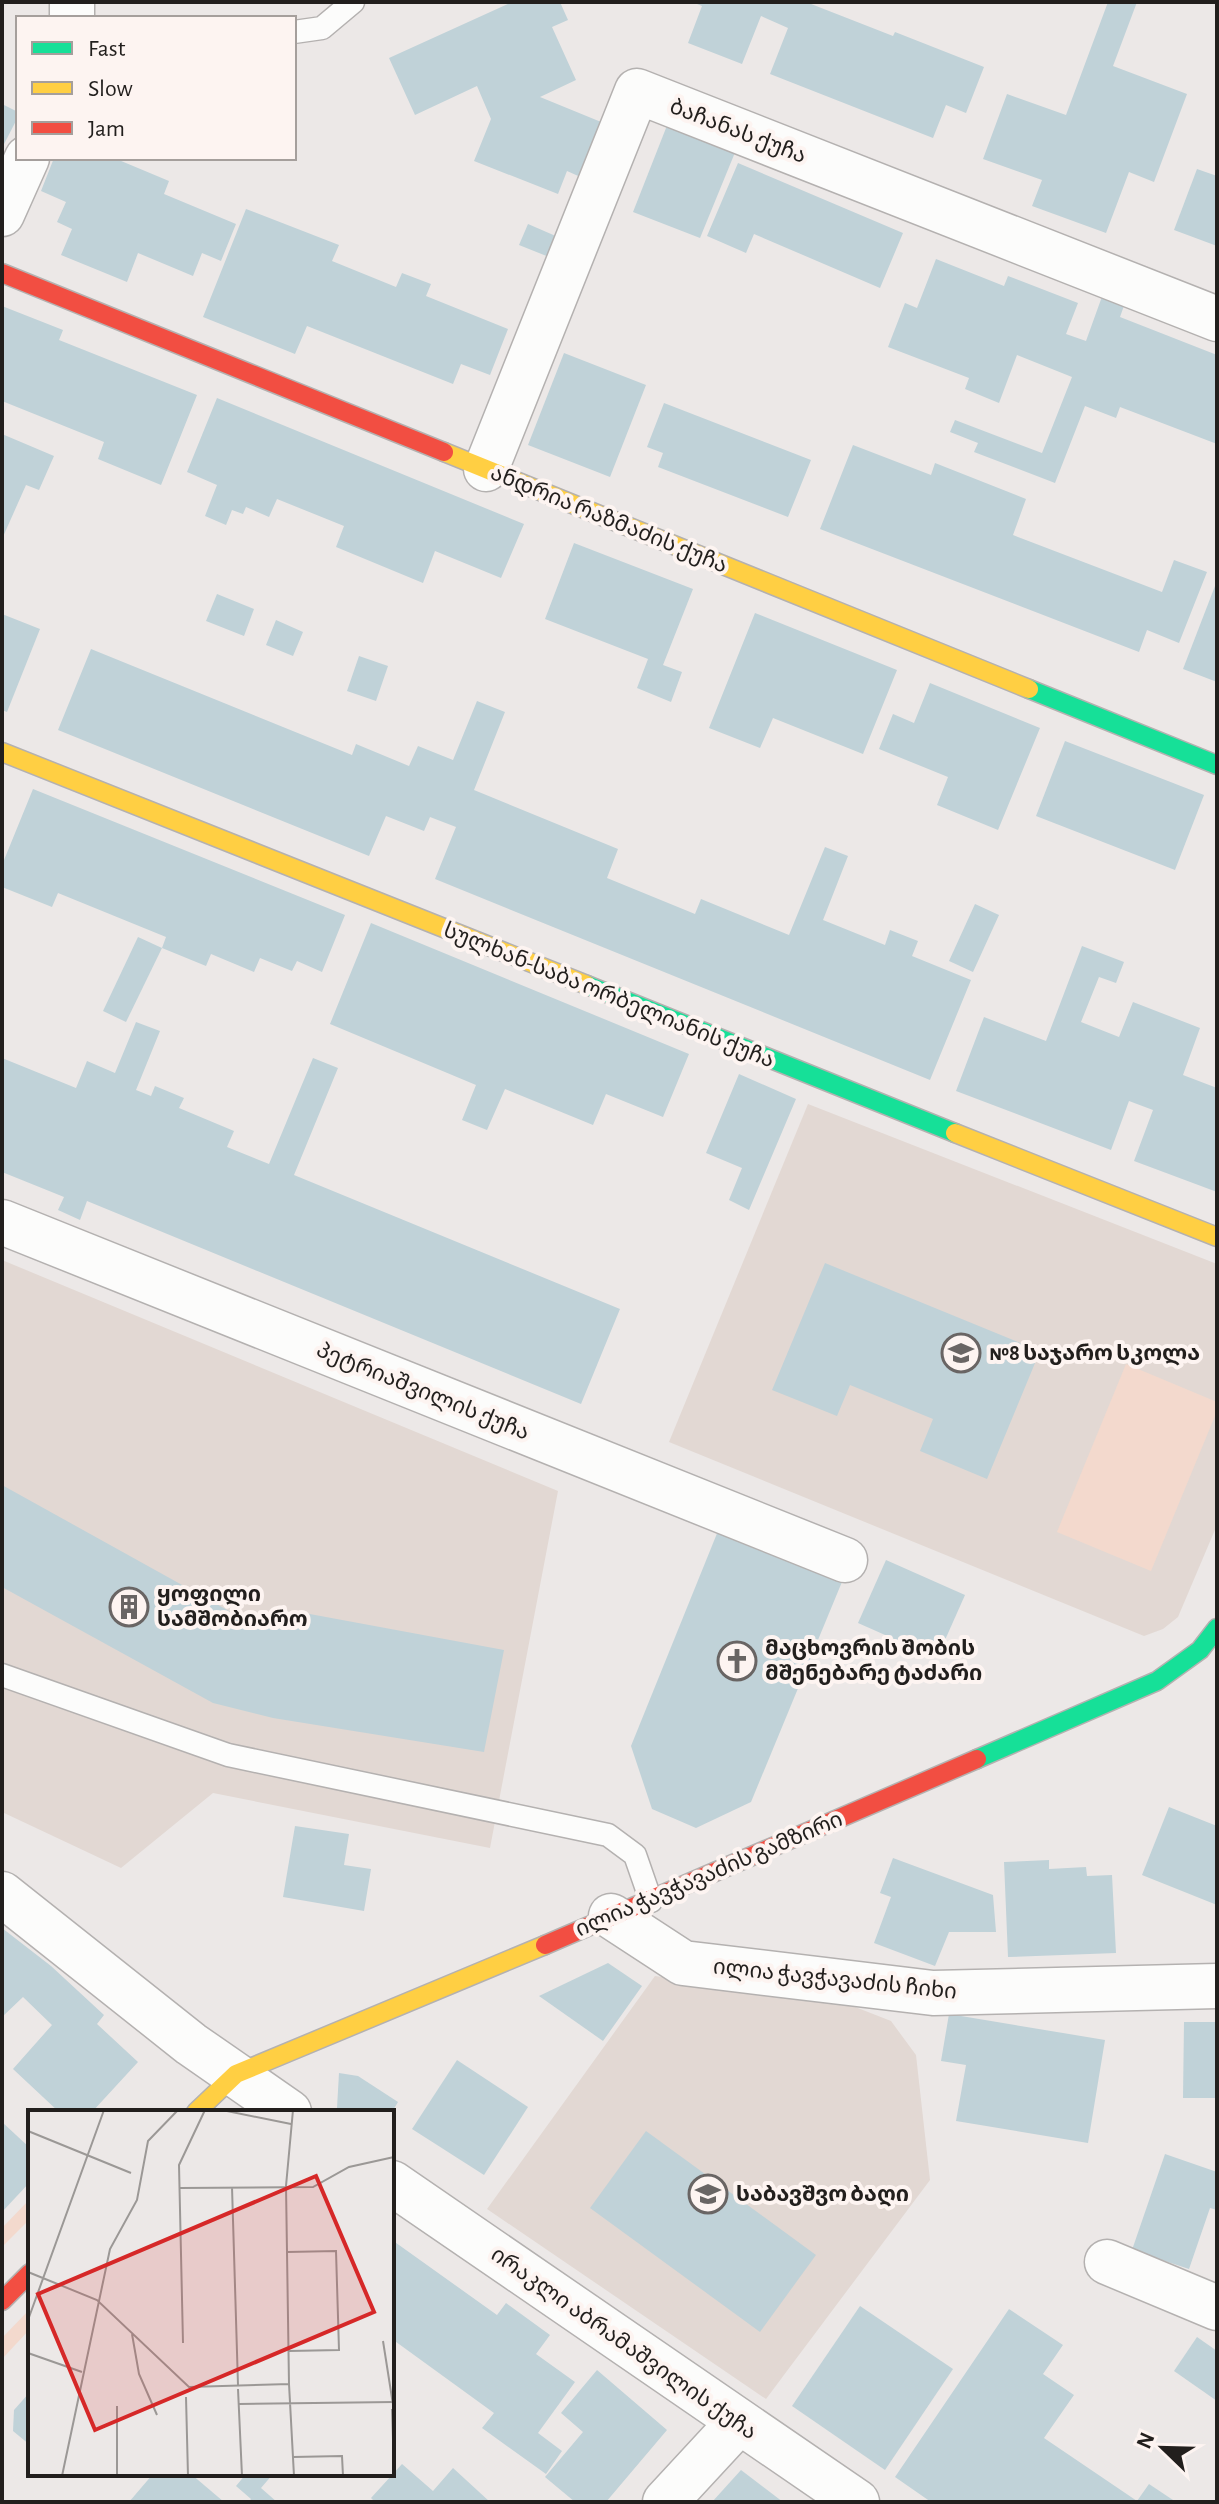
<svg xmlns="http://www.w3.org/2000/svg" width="1219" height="2504" font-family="'Alegreya Sans','Noto Sans Georgian',sans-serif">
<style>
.built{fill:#e2d8d3}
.green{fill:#f3d9cd}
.building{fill:#c0d2d8}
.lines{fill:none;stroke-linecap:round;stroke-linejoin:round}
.lane-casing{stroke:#b4b1b0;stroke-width:25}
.street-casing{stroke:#b4b1b0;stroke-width:47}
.fast-casing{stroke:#b4b1b0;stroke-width:21}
.slow-casing{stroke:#b4b1b0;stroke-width:21}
.jam-casing{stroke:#b4b1b0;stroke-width:21}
.lane{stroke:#fcfcfb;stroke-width:22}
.street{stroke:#fcfcfb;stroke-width:44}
.fast{stroke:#16e098;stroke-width:18}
.slow{stroke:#ffcf43;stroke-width:18}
.jam{stroke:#f24e42;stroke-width:18}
.labels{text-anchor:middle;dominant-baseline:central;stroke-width:8;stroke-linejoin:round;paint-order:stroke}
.street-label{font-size:22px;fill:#221f1d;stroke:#fdf4f1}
.poi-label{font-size:22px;font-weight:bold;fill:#221f1d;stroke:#fdf4f1;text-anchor:start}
.inset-road{fill:none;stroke:#9b9896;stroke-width:2}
.view{fill:#d62828;fill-opacity:0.15;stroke:#d62828;stroke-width:4}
.inset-edge{fill:none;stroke:#221f1d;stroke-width:4}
</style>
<rect width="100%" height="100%" fill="#ece8e7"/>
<!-- built -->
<g class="built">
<path d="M808 1104 1217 1264V1525L1178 1617 1163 1629 1144 1636 669 1442Z"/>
<path d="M2 1260 558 1491 490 1848 213 1793 121 1868 2 1812Z"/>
<path d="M655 1976 845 2003 891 2021 916 2055 930 2180 766 2399 487 2209Z"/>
</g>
<!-- green -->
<g class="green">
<path d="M1126 1364 1217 1402V1411L1151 1571 1057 1532Z"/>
<path d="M30 2199V2219L2 2247V2228Z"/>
<path d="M30 2309V2329L2 2359V2338Z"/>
</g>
<!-- building -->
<g class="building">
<path d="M512 2H560L568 20 552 27 576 80 540 97 606 124 585 179 567 171 558 194 474 161 491 119 477 86 415 115 389 58Z"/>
<path d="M692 2H806L893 36 895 32 984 67 966 113 946 105 933 138 770 74 788 28 761 16 742 64 688 43 702 6Z"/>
<path d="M1108 2H1137L1113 66 1187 94 1154 182 1129 172 1106 233 1032 206 1042 180 983 159 1007 94 1066 115Z"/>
<path d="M2 104 18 112V117L2 148Z"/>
<path d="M668 123 736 150 700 238 633 212Z"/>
<path d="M54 158H114L169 181 164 194 236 224 221 261 202 253 193 276 138 253 127 282 61 255 72 229 57 222 66 202 41 191Z"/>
<path d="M738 163 903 233 880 288 754 234 746 253 707 236Z"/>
<path d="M1197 169 1217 176V246L1174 230Z"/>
<path d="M246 209 339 245 332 261 396 287 402 273 431 284 426 296 508 329 490 375 461 364 453 384 307 326 295 354 203 317Z"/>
<path d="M528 224 558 237 549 257 519 245Z"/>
<path d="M936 259 1004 286 1008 276 1078 303 1066 334 1086 341 1104 291 1126 300 1120 317 1217 355V444L1120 407 1116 418 1085 406 1055 483 974 452 978 443 950 432 955 420 1042 453 1072 377 1017 355 999 403 965 389 969 378 888 347 905 303 917 308Z"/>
<path d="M2 306 63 330 59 340 197 395 161 485 98 459 104 442 2 401Z"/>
<path d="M564 353 646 385 610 477 528 445Z"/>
<path d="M217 398 524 524 501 578 435 551 423 583 336 547 344 526 277 499 269 517 246 507 243 514 232 510 226 525 205 516 217 485 187 472Z"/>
<path d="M664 403 811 460 788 517 658 467 663 453 647 447Z"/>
<path d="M2 434 54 456 39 490 26 485 2 539Z"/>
<path d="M853 445 931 475 935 463 1026 499 1013 535 1162 592 1174 560 1207 572 1179 643 1147 630 1139 652 820 529Z"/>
<path d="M574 543 693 589 663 665 682 672 671 702 637 688 648 659 545 619Z"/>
<path d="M1215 586 1217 587V682L1183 669Z"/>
<path d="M217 594 254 609 244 636 206 621Z"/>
<path d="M755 613 897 670 863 754 773 718 760 748 709 728Z"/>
<path d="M2 614 40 629 7 712 2 710Z"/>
<path d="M276 620 303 632 293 656 266 645Z"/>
<path d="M91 649 352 755 356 744 409 766 418 746 453 760 477 701 505 712 474 790 618 849 607 878 695 914 701 899 789 935 825 847 848 856 823 920 885 945 890 930 918 941 912 956 971 980 930 1080 435 879 456 827 430 817 424 831 386 816 369 856 58 730Z"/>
<path d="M359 656 388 666 376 701 347 691Z"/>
<path d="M930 683 1040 728 998 830 937 805 948 777 879 749 893 714 914 723Z"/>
<path d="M1065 741 1204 795 1175 870 1036 816Z"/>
<path d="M33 789 345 915 322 972 297 961 292 971 260 958 254 972 211 954 206 966 162 948 166 937 58 893 52 907 2 887V865Z"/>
<path d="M975 904 999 915 973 972 949 961Z"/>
<path d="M371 923 689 1054 663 1117 606 1094 593 1125 505 1089 487 1130 462 1120 476 1085 330 1024Z"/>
<path d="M138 937 162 948 126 1022 103 1011Z"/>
<path d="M1082 946 1124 962 1116 983 1099 977 1081 1022 1119 1037 1133 1002 1200 1028 1183 1075 1217 1088V1192L1134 1161 1153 1110 1129 1101 1111 1150 956 1091 984 1017 1046 1041Z"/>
<path d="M136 1022 160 1031 136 1090 151 1096 155 1086 184 1098 179 1108 234 1131 227 1147 269 1164 313 1058 338 1068 294 1175 620 1309 581 1404 87 1201 80 1220 58 1210 64 1197 2 1172V1058L76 1088 87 1061 115 1073Z"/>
<path d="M739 1074 796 1099 749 1210 729 1200 742 1168 706 1153Z"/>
<path d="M825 1263 1040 1351 987 1479 920 1451 933 1419 850 1385 837 1416 772 1390Z"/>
<path d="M2 1485 256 1626 290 1630 299 1612 504 1650 484 1752 273 1718 213 1703 2 1587Z"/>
<path d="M720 1526 844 1577 751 1802 696 1828 652 1809 631 1746Z"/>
<path d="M886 1560 965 1595 937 1658 858 1623Z"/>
<path d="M1169 1807 1217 1826V1905L1142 1875Z"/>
<path d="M295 1826 349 1834 344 1865 371 1869 364 1911 283 1897Z"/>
<path d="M893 1858 993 1895 996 1932H949L935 1966 874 1943 891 1897 880 1893Z"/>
<path d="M1049 1860V1869L1086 1867 1087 1876 1112 1875 1116 1953 1008 1957 1004 1862Z"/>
<path d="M2 1928 51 1966 104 2015 97 2024 138 2062 92 2112H59L13 2069 52 2025 23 1997 2 2017Z"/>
<path d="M608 1963 642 1986 603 2041 539 1996Z"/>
<path d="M949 2014 1105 2040 1088 2143 956 2121 966 2065 941 2061Z"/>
<path d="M1184 2022H1217V2098H1183Z"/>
<path d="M457 2060 528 2107 484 2175 412 2129Z"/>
<path d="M339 2073 358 2076 398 2102 392 2112H342L337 2108Z"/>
<path d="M2 2122 30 2148V2182L2 2212Z"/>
<path d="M646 2131 816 2255 760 2332 590 2208Z"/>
<path d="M1165 2154 1217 2172V2210L1210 2208 1189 2269 1132 2250Z"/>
<path d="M392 2240 497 2315 506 2303 550 2335 536 2354 575 2382 538 2433 562 2451 546 2474 482 2428 494 2413 392 2339Z"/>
<path d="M860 2306 953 2369 885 2470 792 2406Z"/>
<path d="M1009 2309 1063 2345 1043 2374 1074 2395 1044 2438 1137 2501 1149 2484 1176 2502H931L895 2477Z"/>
<path d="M1197 2337 1217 2351V2401L1174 2371Z"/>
<path d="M597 2370 667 2430 606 2502H575L545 2477 583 2432 561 2413Z"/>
<path d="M30 2392V2445L13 2431 14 2410Z"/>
<path d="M402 2464 433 2491 453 2468 490 2502H375L371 2498Z"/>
<path d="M741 2470 783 2502H712Z"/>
<path d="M153 2474H191L224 2502H129Z"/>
<path d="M246 2474H273L261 2488 277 2502H249L251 2499 236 2486Z"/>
</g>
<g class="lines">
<defs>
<g id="lane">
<path d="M294 32 322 28 353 2"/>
<path d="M2 1675 228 1755 608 1835 635 1855 651 1901"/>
</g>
<g id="street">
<path d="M72 2V18"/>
<path d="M2 214 27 158"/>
<path d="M486 469 637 91 1217 319"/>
<path d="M2 1222 845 1560"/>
<path d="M2 1894 191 2044 289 2112"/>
<path d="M611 1916 683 1963 933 1993 1217 1986"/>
<path d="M392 2183 857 2502"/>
<path d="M1107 2262 1217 2308"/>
<path d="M665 2502 739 2422"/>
</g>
<g id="fast">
<path d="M1029 689 1217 765"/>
<path d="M587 985 955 1133"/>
<path d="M977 1759 1157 1681 1200 1650 1217 1628"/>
</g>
<g id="slow">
<path d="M444 452 1029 689"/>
<path d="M2 752 587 985"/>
<path d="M955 1133 1217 1237"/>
<path d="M196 2112 236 2074 545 1945"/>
</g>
<g id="jam">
<path d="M2 273 444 452"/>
<path d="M545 1945 977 1759"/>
<path d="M2 2301 30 2273"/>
</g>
</defs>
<!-- lane casing -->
<use href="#lane" class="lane-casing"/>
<!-- street casing -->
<use href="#street" class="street-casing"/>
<!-- fast casing -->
<use href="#fast" class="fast-casing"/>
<!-- slow casing -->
<use href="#slow" class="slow-casing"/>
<!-- jam casing -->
<use href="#jam" class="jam-casing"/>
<!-- lane -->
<use href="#lane" class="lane"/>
<!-- street -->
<use href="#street" class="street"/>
<!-- fast -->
<use href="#fast" class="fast"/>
<!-- slow -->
<use href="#slow" class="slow"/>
<!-- jam -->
<use href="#jam" class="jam"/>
</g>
<!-- icons -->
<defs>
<symbol id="school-ring" viewBox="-11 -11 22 22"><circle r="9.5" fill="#fdf4f1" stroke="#696564" stroke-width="1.5"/><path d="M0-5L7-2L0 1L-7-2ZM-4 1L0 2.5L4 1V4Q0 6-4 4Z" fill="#696564"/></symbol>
<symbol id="building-ring" viewBox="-11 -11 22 22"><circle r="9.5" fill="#fdf4f1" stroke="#696564" stroke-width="1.5"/><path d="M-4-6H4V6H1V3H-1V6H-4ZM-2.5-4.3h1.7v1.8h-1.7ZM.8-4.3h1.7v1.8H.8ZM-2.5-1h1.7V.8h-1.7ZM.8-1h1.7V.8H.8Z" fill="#696564"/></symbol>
<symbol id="church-ring" viewBox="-11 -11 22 22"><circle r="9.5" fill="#fdf4f1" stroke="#696564" stroke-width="1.5"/><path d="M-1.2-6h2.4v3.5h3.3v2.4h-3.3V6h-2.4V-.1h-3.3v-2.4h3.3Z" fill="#696564"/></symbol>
</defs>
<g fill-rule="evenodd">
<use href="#school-ring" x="939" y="1331" width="44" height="44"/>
<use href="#building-ring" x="107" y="1585" width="44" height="44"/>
<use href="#church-ring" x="715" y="1639" width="44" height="44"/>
<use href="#school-ring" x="686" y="2172" width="44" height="44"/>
</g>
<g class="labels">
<!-- street labels -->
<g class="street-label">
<text transform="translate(738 131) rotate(21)">ბაჩანას ქუჩა</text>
<text transform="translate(609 519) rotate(22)">ანდრია რაზმაძის ქუჩა</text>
<text transform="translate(609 995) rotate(22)">სულხან-საბა ორბელიანის ქუჩა</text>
<text transform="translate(423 1391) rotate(22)">პეტრიაშვილის ქუჩა</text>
<text transform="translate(709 1874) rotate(-23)">ილია ჭავჭავაძის გამზირი</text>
<text transform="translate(835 1979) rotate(6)">ილია ჭავჭავაძის ჩიხი</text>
<text transform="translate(624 2343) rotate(35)">ირაკლი აბრამაშვილის ქუჩა</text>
</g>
<!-- poi labels -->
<g class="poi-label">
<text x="989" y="1353">№8 საჯარო სკოლა</text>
<text x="157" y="1594">ყოფილი<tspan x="157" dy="25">სამშობიარო</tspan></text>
<text x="765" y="1648">მაცხოვრის შობის<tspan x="765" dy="25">მშენებარე ტაძარი</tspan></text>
<text x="736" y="2194">საბავშვო ბაღი</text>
</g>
</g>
<!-- overview -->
<g transform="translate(28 2110)">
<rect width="366" height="366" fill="#ece8e7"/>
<path class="inset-road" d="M194 0 263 14M0 21 103 63M204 77 210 275M152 78 285 77 321 57 366 47M259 142 308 141 311 240 261 241M0 162 69 190 161 277 261 274 266 366M0 210 76 0M104 224 111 264 129 305M355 231 366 301M155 233 151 55 177 0M0 243 54 262M261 274 258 76 265 0M210 279 214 366M158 287 160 366M211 294 366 292M89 296V366M364 299 366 359M265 347 314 346 315 366M34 366 82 139 109 90 120 31 150 0"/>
<path class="view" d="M288 66 346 202 67 320 10 184Z"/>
<rect width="366" height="366" class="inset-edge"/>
</g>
<!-- border -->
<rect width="1219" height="2504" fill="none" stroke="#221f1d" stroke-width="8"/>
<!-- legend -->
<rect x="16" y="16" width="280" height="144" fill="#fdf4f1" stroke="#a59f9c" stroke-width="2"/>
<rect x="32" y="42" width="40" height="12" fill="#16e098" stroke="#a59f9c" stroke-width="2"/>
<text x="88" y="56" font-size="24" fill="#221f1d">Fast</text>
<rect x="32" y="82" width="40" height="12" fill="#ffcf43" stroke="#a59f9c" stroke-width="2"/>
<text x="88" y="96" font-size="24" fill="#221f1d">Slow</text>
<rect x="32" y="122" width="40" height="12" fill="#f24e42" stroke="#a59f9c" stroke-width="2"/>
<text x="88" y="136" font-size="24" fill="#221f1d">Jam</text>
<!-- north arrow -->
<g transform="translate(1163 2448) rotate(293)" stroke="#fdf4f1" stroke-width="6" paint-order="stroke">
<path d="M0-6L14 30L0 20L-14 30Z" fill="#221f1d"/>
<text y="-12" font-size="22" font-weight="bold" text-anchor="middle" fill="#221f1d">N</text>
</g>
</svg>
